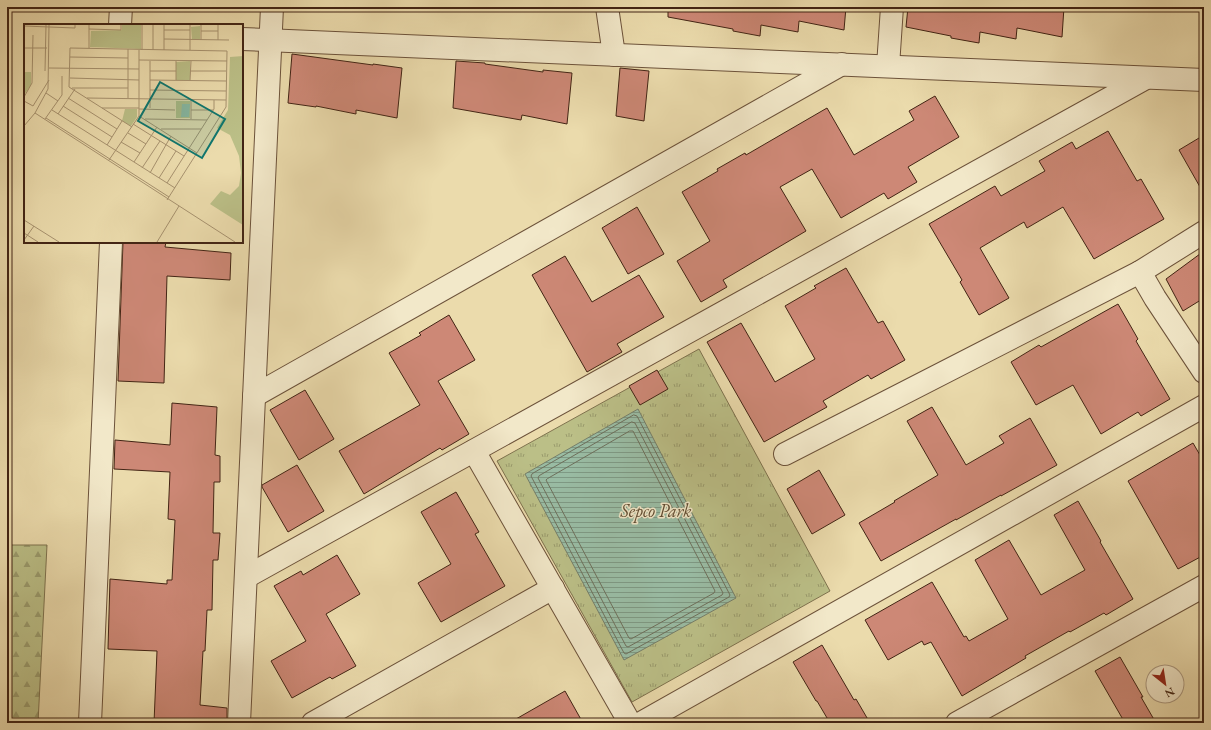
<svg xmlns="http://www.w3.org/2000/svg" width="1211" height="730" font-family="'EB Garamond',serif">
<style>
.forest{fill:url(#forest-firs);stroke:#7e724e}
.park{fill:url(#park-tufts);stroke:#7e724e}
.water{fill:url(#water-rules);stroke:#767f6a}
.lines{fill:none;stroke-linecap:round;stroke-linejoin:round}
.shore{stroke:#6e705c;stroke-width:1}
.building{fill:#cd8876;stroke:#422414}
.minor-casing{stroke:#6c523a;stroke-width:24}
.minor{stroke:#f2e8c9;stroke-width:22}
.labels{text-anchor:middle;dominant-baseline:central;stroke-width:3;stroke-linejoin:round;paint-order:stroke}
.park-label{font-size:18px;font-style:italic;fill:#604b31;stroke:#f2e8c9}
.inset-road{fill:none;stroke:#a7926f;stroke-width:1}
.view{fill:#0f766e;fill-opacity:0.15;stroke:#0f766e;stroke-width:2}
.inset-edge{fill:none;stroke:#422414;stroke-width:2}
</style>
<defs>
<pattern id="forest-firs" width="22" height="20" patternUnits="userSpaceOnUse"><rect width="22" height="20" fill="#bbbf87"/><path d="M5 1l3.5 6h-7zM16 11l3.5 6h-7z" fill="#9a9b6d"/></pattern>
<pattern id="park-tufts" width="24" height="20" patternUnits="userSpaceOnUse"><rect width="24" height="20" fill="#bbbf87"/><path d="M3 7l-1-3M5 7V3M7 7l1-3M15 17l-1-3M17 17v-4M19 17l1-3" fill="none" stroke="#9a9b6d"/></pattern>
<pattern id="water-rules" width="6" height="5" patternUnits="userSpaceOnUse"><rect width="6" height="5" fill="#99bca4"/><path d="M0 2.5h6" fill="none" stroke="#7e9984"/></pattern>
</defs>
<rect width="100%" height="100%" fill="#ebdbac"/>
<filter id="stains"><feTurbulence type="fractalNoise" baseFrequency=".005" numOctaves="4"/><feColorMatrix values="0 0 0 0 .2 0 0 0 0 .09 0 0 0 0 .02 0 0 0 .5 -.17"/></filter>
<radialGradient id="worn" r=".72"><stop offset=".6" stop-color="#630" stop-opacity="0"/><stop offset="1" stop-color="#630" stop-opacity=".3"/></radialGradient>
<!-- forest -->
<path class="forest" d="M7 545H47L38 723H7Z"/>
<!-- park -->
<path class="park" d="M699 349 830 591 632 702 497 461Z"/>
<!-- water -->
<path class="water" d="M638 409 736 598 624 660 525 474Z"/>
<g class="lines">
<!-- shore -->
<g class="shore">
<path d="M634 415 637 416 730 595 729 597 626 654 624 653 531 476 532 474Z"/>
<path d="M632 422 635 423 723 593 722 595 628 647 626 646 538 478 539 476Z"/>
<path d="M630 431H633L715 591 714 593 631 639 629 638 546 480 547 479Z"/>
</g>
</g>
<!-- building -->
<g class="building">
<path d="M668 7H846L844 30 799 21 798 32 761 25 760 36 733 31V29L668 17Z"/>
<path d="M908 7H1064L1062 37 1017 28 1016 39 980 32 979 43 951 38V36L906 27Z"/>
<path d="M292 54 373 65V64L402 68 397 118 356 110V114L316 106V107L288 103Z"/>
<path d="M456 61 485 63V64L543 72V70L572 73 567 124 522 115 521 120 453 108Z"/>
<path d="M620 68 649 71 644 121 616 116Z"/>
<path d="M935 96 959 137 908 167 917 182 888 199 884 193 841 218 812 169 780 187 806 231 723 280 727 287 701 302 677 261 710 241 682 192 718 171 717 169 745 153 746 155 827 108 854 155 914 120 909 111Z"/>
<path d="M1108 131 1137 181 1141 179 1164 219 1094 259 1063 207 1027 228 1024 222 980 248 1009 298 979 315 960 282 962 280 929 224 995 186 1001 196 1045 171 1039 161 1072 142 1076 149Z"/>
<path d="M1204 135V194L1179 150Z"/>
<path d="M637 207 664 254 628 274 602 228Z"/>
<path d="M123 242H166L165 247 231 253 230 280 167 276 164 383 118 381Z"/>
<path d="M1204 251V298L1183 311 1166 279Z"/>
<path d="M565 256 592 302 639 275 664 317 617 344 622 352 587 372 532 275Z"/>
<path d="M846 268 878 323 883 321 905 360 871 379 868 375 823 401 827 407 764 442 707 342 741 323 775 382 815 359 785 306 816 288 814 286Z"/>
<path d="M1118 304 1138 339 1136 341 1170 399 1141 416 1138 412 1101 434 1073 385 1036 405 1011 362 1039 345 1041 347Z"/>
<path d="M449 315 475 360 438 381 469 434 442 450 440 448 364 494 339 451 420 405 389 353 421 335 419 333Z"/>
<path d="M657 370 668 389 640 405 629 386Z"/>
<path d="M305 390 334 439 299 460 270 410Z"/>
<path d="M172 403 217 407 215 455 220 456V482H214L213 533H220L218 560H213L212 610H207L205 651H203L200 705 227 708V723H154L157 651 108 649 110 579 167 584V580H172L175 520 168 519 170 472 114 469 115 440 170 445Z"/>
<path d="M932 407 966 465 1004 443 999 436 1030 418 1057 465 1001 496V495L956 520V519L881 561 859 523 895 502 894 501 938 475 907 421Z"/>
<path d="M1193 443 1204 462V555L1178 569 1128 481Z"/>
<path d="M297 465 324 511 288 532 262 487V485Z"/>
<path d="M819 470 845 515 812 534 787 489Z"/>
<path d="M456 492 479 532 475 534 505 586 441 622 418 583 451 564 421 512Z"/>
<path d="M1078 501 1101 541 1100 542 1133 599 1106 615 1104 613 1070 632 1069 631 1025 656 1026 658 962 696 931 642 924 645 922 641 888 660 865 620 932 582 964 637 966 636 969 641 1008 619 975 560 1009 540 1041 595 1085 570 1054 515Z"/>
<path d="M337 555 360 594 326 614 356 666 332 679 330 677 292 698 271 661 306 641 274 586 301 571 303 575Z"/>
<path d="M822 645 854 700 856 699 870 723H830L817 701H816L793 662Z"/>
<path d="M1120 657 1143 697H1141L1156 723H1125L1095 671Z"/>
<path d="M565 691 583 723H509Z"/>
</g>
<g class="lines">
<defs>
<g id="minor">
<path d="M607 7 614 55"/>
<path d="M120 25 121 7"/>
<path d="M242 39 1204 80"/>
<path d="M888 66 892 7"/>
<path d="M1140 272 1155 298 1204 372"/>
<path d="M254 396 842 64"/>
<path d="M474 451 630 723"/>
<path d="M785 454 1140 272 1204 232"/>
<path d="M246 577 1146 78"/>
<path d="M90 723 111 242"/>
<path d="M239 723 272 7"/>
<path d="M313 723 553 588"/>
<path d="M641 723 1204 406"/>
<path d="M957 723 1204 586"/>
</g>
</defs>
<!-- minor casing -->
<use href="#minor" class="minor-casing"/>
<!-- minor -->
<use href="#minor" class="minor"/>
</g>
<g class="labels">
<!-- park labels -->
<g class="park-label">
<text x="656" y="510">Sepco Park</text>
</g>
</g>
<!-- overview -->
<g transform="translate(24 24)">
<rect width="219" height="219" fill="#ebdbac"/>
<path d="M219 32V201L186 180 197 167 206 171 215 162 217 149 215 132 206 111 193 104 204 86 206 33Z" fill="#bbbf87"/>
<path d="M98 1H117V25L66 23 67 7 98 6ZM176 2V15H168L167 3ZM166 37V56H152V38ZM0 48H7V61L0 71ZM152 77H166V94H152ZM101 85H113V93L107 102 98 97Z" fill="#bbbf87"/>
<path d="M158 80H166L165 93H157Z" fill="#99bca4"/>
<path class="inset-road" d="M166 1V26M194 1V16M0 2 51 4V1M65 5 97 6V1M140 6H166M177 7H194M140 15 205 16M177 16V1M0 24H23M65 24V1M118 26V1M129 26V1M140 26V1M46 33 104 34M115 36 203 37M126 37V84M152 37V56M25 44 115 45M21 47 22 1M126 47H152M167 47H202M46 54 115 56M126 56 202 57M166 57 167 37M48 64H104M126 66 202 67M22 69 34 77M0 73 8 59 9 11M44 74 93 105M63 74 202 76M104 74V25M0 77 9 82 25 56M39 82 88 113M78 84H115M115 85 151 86M28 86 151 164M167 86H189M11 89 211 218M11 89 24 65 25 1M34 90 51 65M115 92 173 129M22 94 145 173M21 95 38 71V52M121 95 183 96M167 95V76M109 100 160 132M0 102 11 89M108 103 45 63 46 24 203 27 202 83 143 176M137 105H177M104 109 122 120M97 118 116 129M83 121 98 97M85 136 115 92V26M110 138 133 103M118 144 136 117M126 149 147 112M135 154 152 127M143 159 190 85V76M0 196 35 218M0 209 14 218M0 216 10 202M133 218 155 182"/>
<path class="view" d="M136 58 201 95 178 134 114 97Z"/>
<rect width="219" height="219" class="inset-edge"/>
</g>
<!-- margin -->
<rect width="1211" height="730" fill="none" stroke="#ebdbac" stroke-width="24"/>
<rect x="8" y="8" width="1195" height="714" fill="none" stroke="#422414" stroke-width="2"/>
<rect x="12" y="12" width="1187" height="706" fill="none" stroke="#422414"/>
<!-- north arrow -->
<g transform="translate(1165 684) rotate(150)"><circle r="19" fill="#f2e8c9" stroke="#ac9a81"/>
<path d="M0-3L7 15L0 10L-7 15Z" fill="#8f2418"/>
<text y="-6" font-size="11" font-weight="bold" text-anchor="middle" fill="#422414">N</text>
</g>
<rect width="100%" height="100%" filter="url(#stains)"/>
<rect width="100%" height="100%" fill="url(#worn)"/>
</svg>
